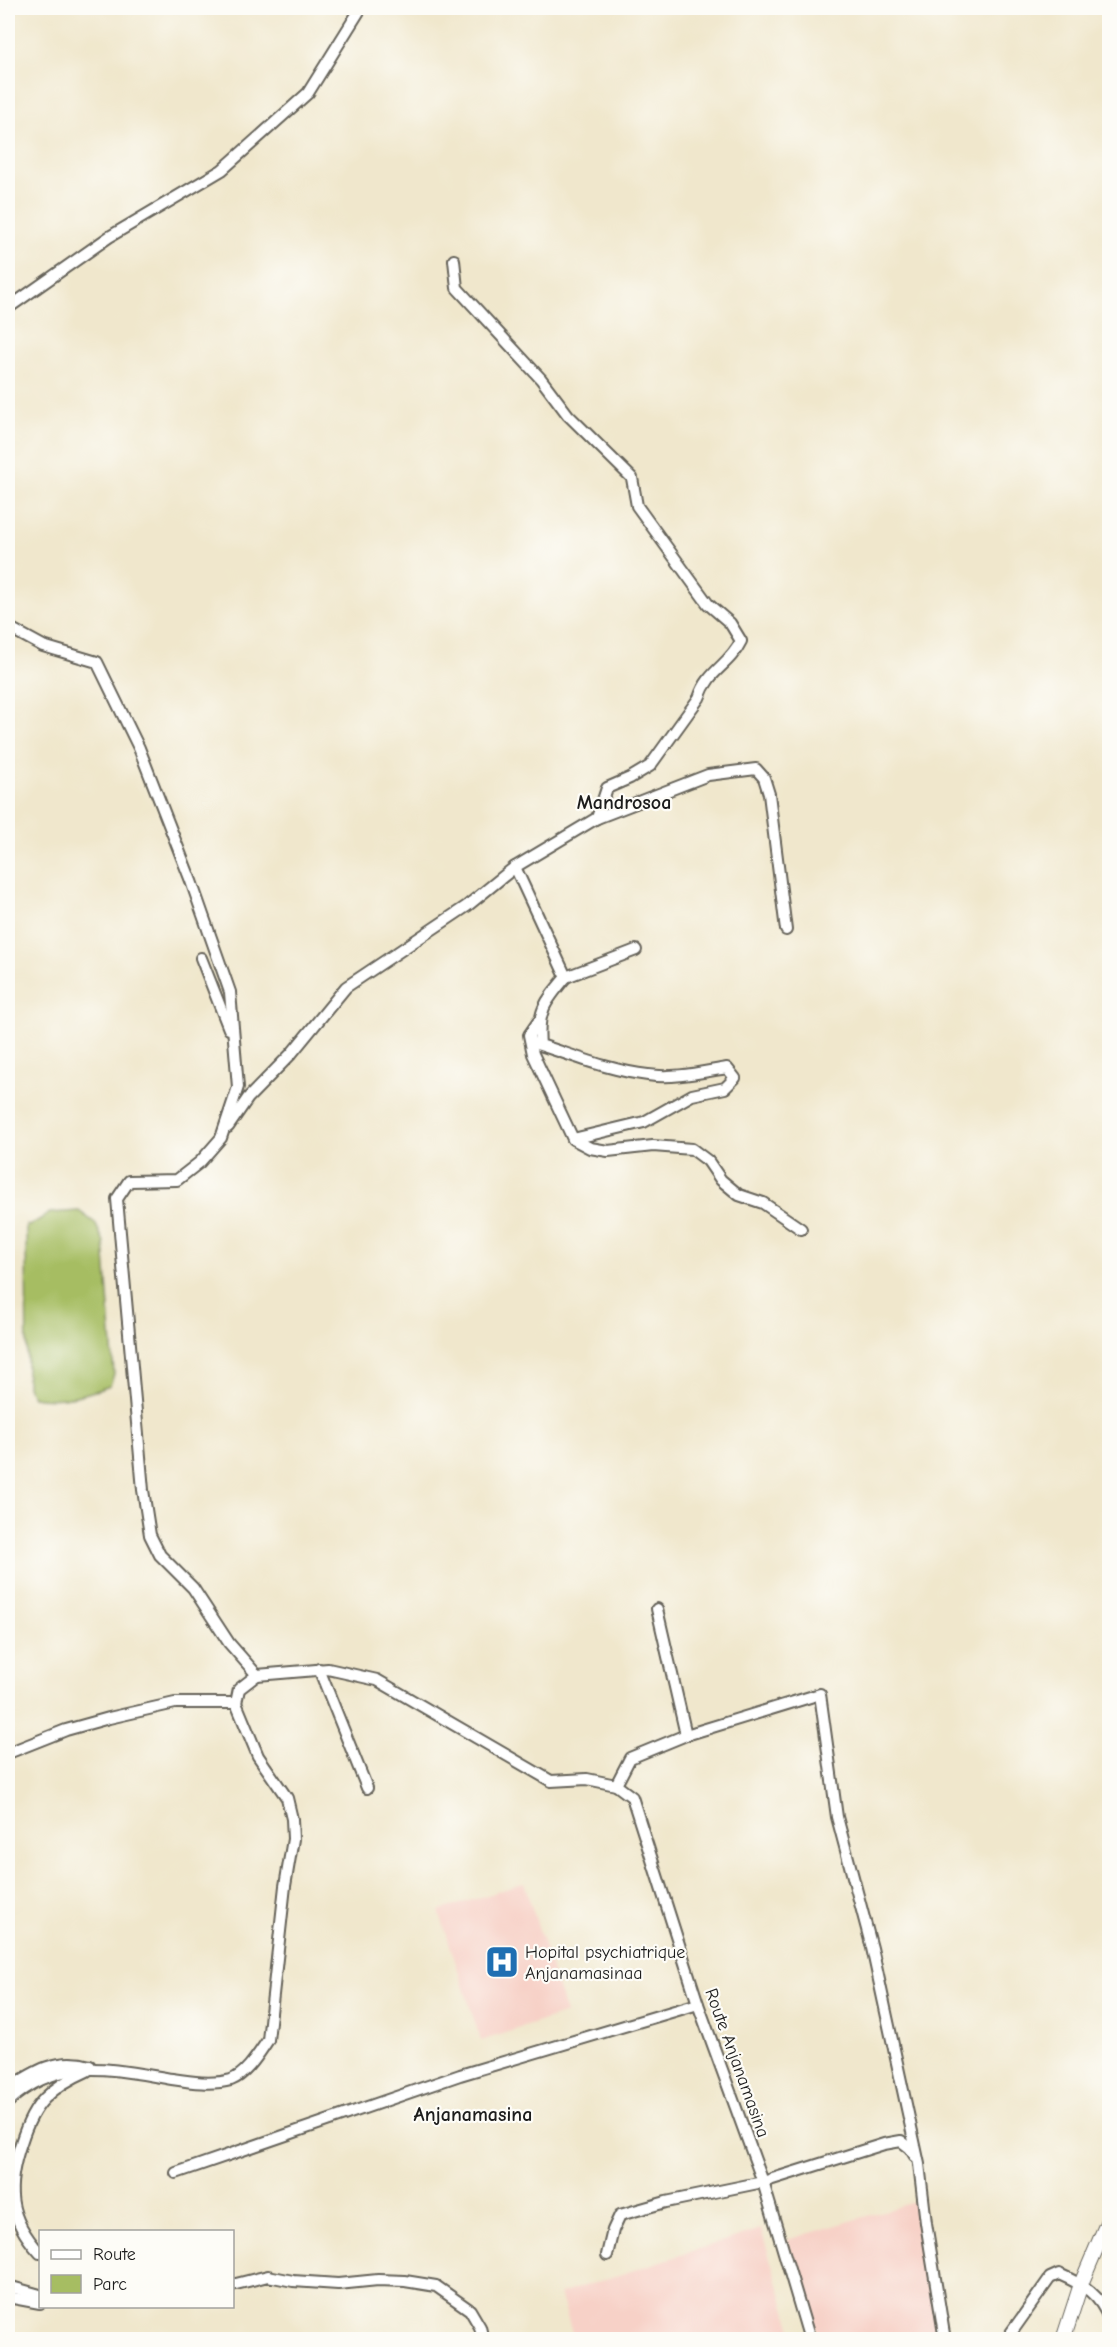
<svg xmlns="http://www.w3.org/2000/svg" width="1117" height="2347" font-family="'Comic Neue',sans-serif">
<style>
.built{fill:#f7d1c7}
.park{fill:#a6bd62;stroke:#616c3f;stroke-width:1.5}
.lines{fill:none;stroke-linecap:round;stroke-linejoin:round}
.minor-casing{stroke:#66635a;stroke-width:14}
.major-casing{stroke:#66635a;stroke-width:16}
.minor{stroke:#fff;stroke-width:10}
.major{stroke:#fff;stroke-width:14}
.labels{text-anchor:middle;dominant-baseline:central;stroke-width:4.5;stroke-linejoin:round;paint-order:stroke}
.poi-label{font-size:18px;fill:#1c1c1c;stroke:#fdfcf7;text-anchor:start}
.street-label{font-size:18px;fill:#1c1c1c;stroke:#fdfcf7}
.neighbourhood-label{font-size:20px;font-weight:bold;fill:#1c1c1c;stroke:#fdfcf7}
</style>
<rect width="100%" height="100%" fill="#fdfcf7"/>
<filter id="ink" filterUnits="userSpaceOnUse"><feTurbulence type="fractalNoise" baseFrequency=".0167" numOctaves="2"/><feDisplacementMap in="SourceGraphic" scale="12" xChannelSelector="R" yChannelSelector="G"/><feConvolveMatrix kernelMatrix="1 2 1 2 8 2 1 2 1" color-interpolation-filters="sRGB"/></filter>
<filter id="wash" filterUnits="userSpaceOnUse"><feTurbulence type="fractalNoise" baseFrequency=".008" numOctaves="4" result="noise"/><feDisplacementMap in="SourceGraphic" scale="24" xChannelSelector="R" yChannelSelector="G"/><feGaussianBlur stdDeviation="1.35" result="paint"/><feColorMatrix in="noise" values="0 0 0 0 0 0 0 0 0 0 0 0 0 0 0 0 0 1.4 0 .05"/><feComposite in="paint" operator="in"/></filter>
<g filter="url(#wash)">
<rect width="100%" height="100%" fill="#f0e7cc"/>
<!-- built -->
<g class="built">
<path d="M524 1883 566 2013 481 2041 439 1911Z"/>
<path d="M921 2200 942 2339H820L787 2240Z"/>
<path d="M761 2229 795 2339H574L560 2294Z"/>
</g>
<!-- park -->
<path class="park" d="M79 1211 95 1223 104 1242 114 1374 110 1386C84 1395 60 1402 33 1397L27 1387 26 1225 29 1226 50 1213Z"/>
</g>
<g filter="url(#ink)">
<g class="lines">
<defs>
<g id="minor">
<path d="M454 260 457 288 541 379 568 415 632 478 637 506 708 604 730 623 741 641C729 666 709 669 699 698L650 766 630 778 607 788 597 818"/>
<path d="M8 308 109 237 222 170 308 93 361 8"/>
<path d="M8 627 43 646 97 662 139 748 191 881 230 992 238 1087 221 1138 200 1162 177 1180 129 1181 117 1199 143 1490 150 1535 160 1555 193 1588 229 1643 257 1675 328 1669 377 1680 551 1781 587 1779 616 1785 632 1797 698 2004 763 2182 810 2340"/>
<path d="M515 867 566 977C545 1002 537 1011 540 1045 575 1056 611 1071 648 1075 673 1079 702 1072 727 1068L735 1078 725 1088 692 1095 644 1122 573 1139 590 1148 608 1151 653 1146 692 1149 708 1161 721 1180 739 1195 763 1203 801 1229"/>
<path d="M201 958 229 1029"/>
<path d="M566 977 636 950"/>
<path d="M538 1022 529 1035 533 1054 573 1139"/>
<path d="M228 1127 248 1098 291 1054 346 987 467 906 515 867 597 818 708 775 756 769 764 778 769 794 786 930"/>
<path d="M657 1609 686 1735"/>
<path d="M319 1669 367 1788"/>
<path d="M8 1753 66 1730 109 1718 175 1703H236L239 1689 257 1675"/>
<path d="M616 1785 630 1758 686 1735 820 1694 837 1817 872 1948 919 2164 926 2223 945 2340"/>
<path d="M8 2089C33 2072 58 2056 90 2066"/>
<path d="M8 2102C59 2055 110 2069 172 2079 191 2082 212 2085 231 2080 247 2074 259 2053 268 2040L285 1886 293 1839 292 1819 287 1798 258 1756 236 1703"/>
<path d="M176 2173 460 2075 698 2004"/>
<path d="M40 2253C7 2217 6 2187 21 2143 26 2127 33 2110 45 2098 57 2086 71 2078 87 2071"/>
<path d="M607 2255 613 2230 620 2215 666 2202 763 2182 884 2144 901 2141 910 2148 915 2156"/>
<path d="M232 2285 268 2276 293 2281 338 2284 378 2280 405 2281 436 2286 470 2310 480 2327 483 2340"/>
<path d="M8 2286 40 2295"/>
<path d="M8 2297 40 2303"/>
<path d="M1006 2340 1050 2278 1059 2274C1084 2285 1100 2294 1110 2321"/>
</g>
<path id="major" d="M1063 2340 1081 2284 1110 2216"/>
</defs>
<!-- minor casing -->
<use href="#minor" class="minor-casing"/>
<!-- major casing -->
<use href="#major" class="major-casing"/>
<!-- minor -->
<use href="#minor" class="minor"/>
<!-- major -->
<use href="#major" class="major"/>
</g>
</g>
<!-- icons -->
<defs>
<symbol id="hospital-square" viewBox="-11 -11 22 22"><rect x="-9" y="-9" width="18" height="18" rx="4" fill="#1f6fb2" stroke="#fdfcf7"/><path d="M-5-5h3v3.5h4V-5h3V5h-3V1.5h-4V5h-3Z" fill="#fff"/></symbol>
</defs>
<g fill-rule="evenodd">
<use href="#hospital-square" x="483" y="1943" width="38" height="38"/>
</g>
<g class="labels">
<!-- poi labels -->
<g class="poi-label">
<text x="525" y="1952">Hopital psychiatrique<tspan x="525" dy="21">Anjanamasinaa</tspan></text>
</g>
<!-- street labels -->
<g class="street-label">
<text transform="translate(737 2063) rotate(70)">Route Anjanamasina</text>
</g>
<!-- neighbourhood labels -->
<g class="neighbourhood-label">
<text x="624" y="802">Mandrosoa</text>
<text x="473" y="2114">Anjanamasina</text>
</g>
</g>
<!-- margin -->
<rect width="1117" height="2347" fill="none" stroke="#fdfcf7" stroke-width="30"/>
<!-- legend -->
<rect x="39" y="2230" width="195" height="78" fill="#fdfcf7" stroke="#a3a29f" stroke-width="1.5"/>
<rect x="51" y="2250" width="30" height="9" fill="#ffffff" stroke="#a3a29f" stroke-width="1.5"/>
<text x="93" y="2260" font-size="18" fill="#1c1c1c">Route</text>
<rect x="51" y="2275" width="30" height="18" fill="#a6bd62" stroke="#a3a29f" stroke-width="1.5"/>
<text x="93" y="2290" font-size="18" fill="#1c1c1c">Parc</text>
</svg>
